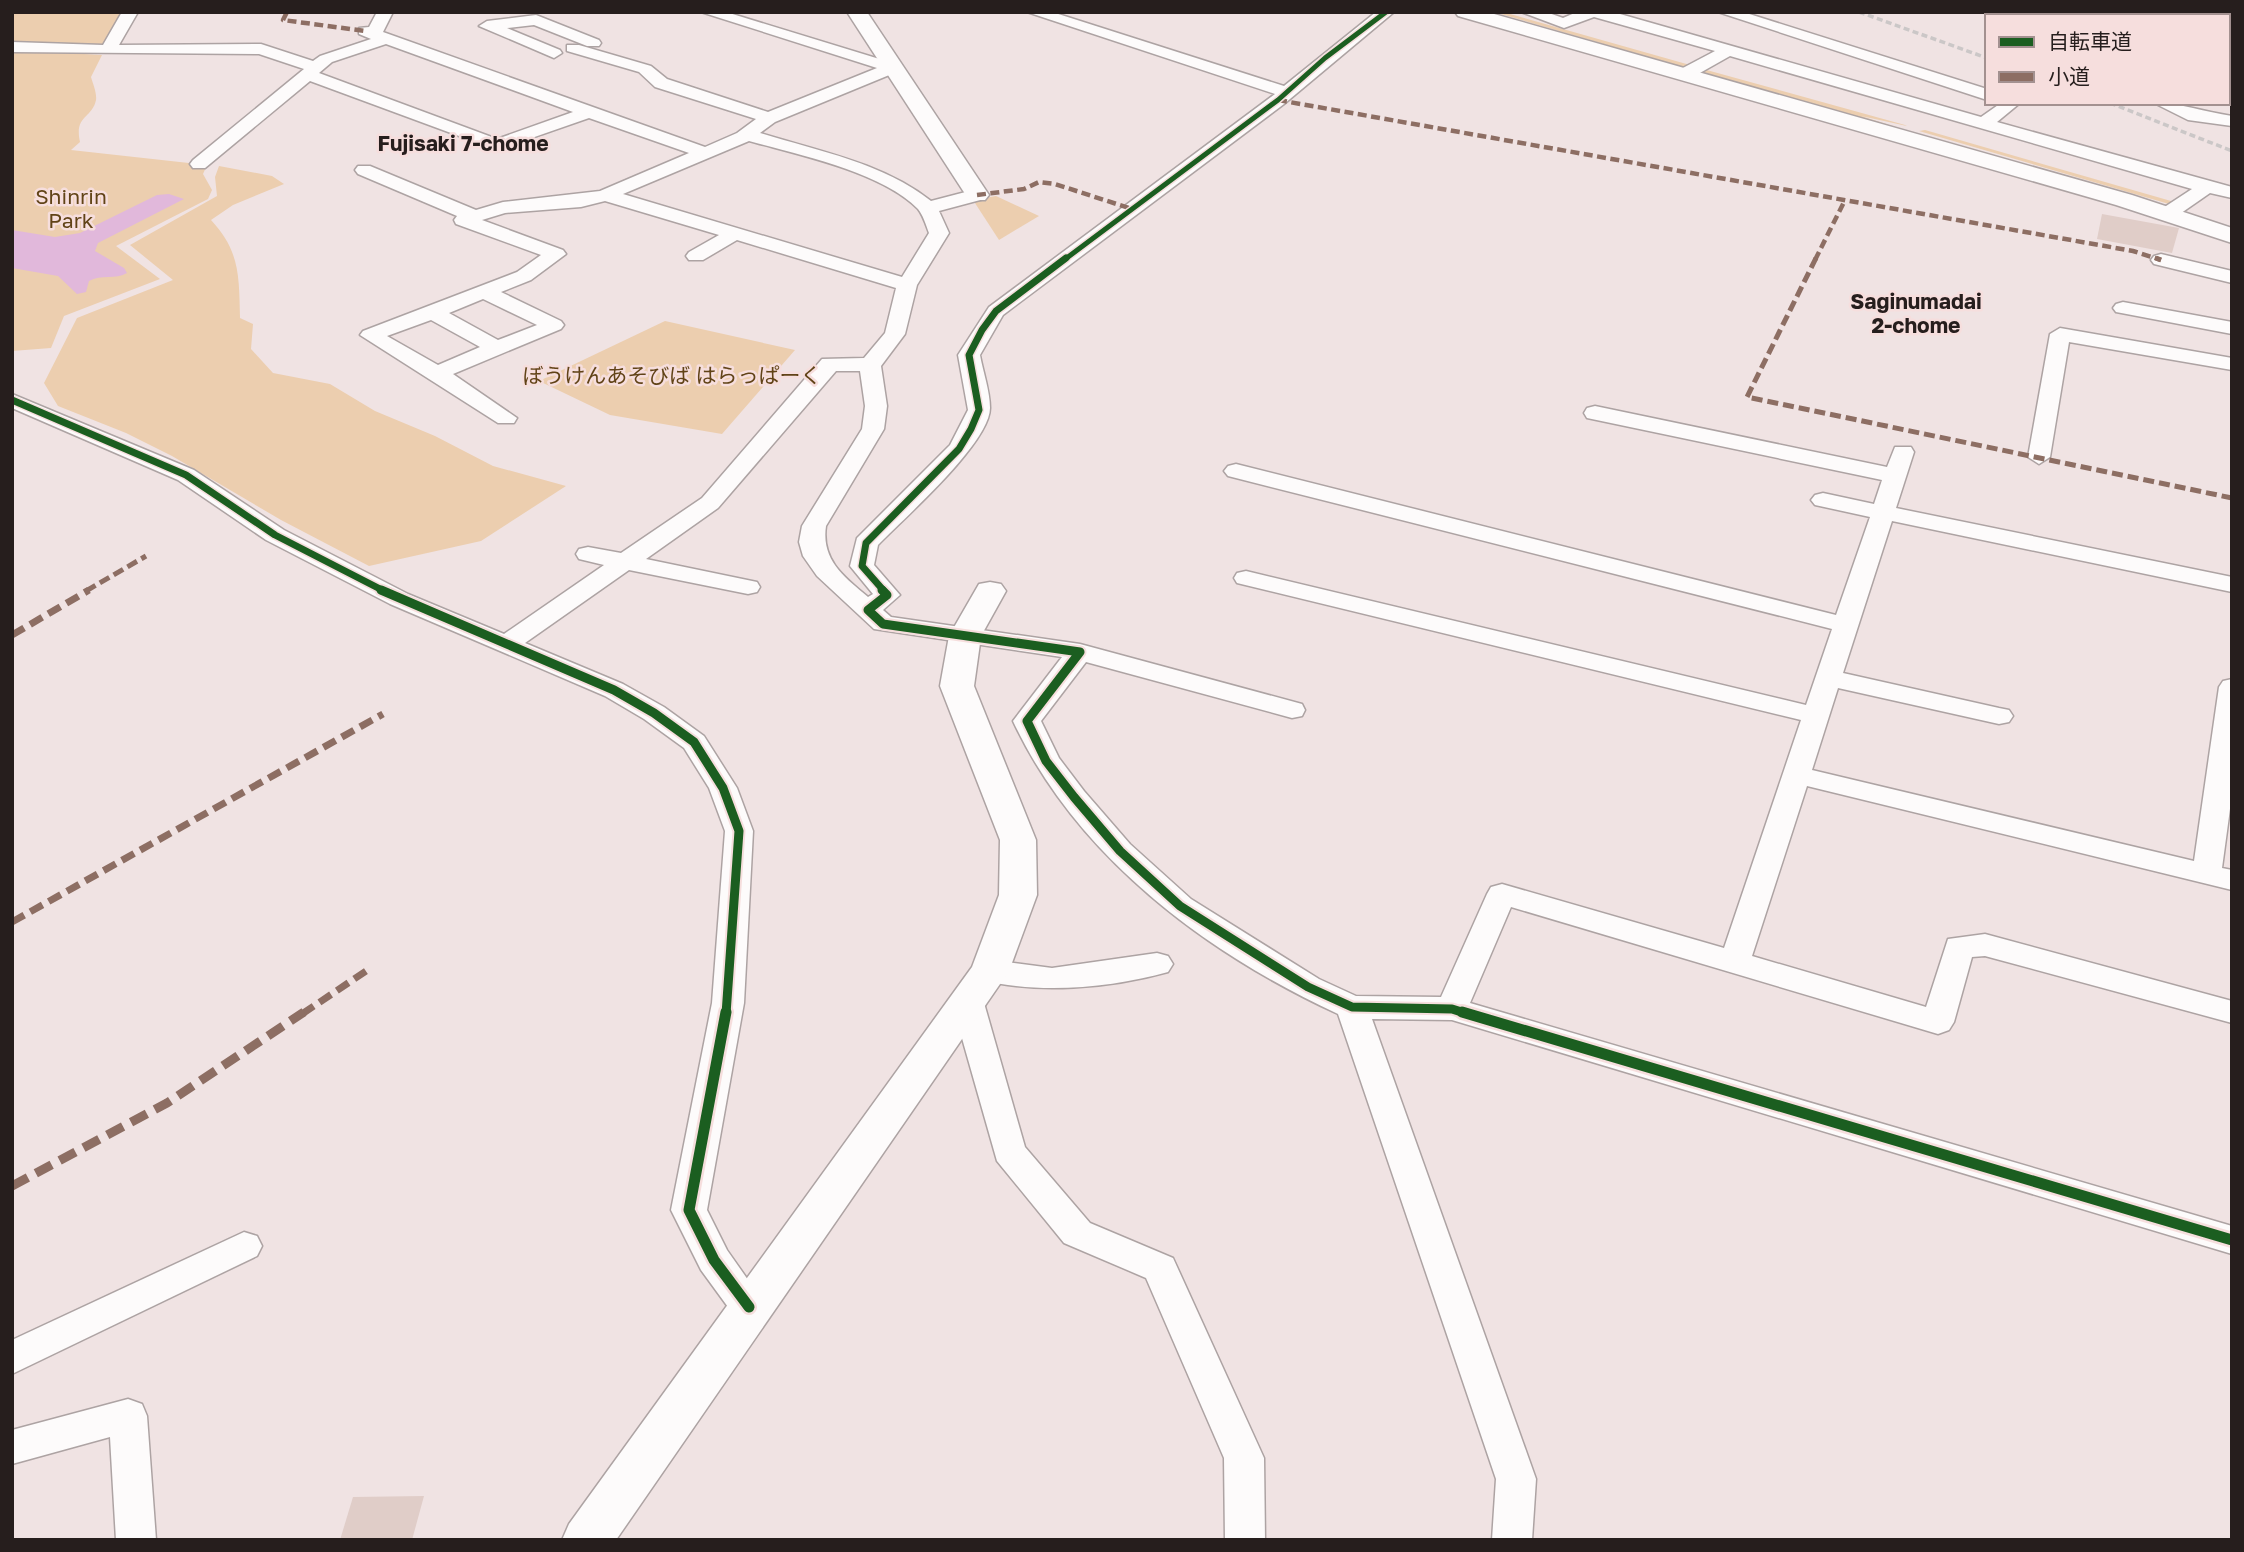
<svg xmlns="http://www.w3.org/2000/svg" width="2244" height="1552" font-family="'Golos Text','Noto Sans JP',sans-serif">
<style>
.green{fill:#ecceaf}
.water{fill:#e1b8db}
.building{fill:#e0cdc8}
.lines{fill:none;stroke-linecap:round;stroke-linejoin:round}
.minor-casing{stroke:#ada3a3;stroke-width:3}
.tertiary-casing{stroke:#ada3a3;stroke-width:3}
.minor{fill:#fdfbfb;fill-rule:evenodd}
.tertiary{fill:#fdfbfb;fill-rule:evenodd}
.rail{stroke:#cbc7c7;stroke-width:3.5;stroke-dasharray:6 3.5;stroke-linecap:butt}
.quiet-far3{stroke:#8d6e63;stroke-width:4.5;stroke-dasharray:9 4.5;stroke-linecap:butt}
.quiet-far2{stroke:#8d6e63;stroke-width:5;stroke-dasharray:11 5;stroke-linecap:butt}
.quiet-far1{stroke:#8d6e63;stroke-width:7;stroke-dasharray:14 7;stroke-linecap:butt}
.quiet{stroke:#8d6e63;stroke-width:9;stroke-dasharray:18 9;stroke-linecap:butt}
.cycleway-far3-casing{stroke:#f6dedd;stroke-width:8}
.cycleway-far2-casing{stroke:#f6dedd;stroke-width:10}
.cycleway-far1-casing{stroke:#f6dedd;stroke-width:13}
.cycleway-casing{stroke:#f6dedd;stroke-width:16}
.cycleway-far3{stroke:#1b5e20;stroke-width:5}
.cycleway-far2{stroke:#1b5e20;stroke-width:7}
.cycleway-far1{stroke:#1b5e20;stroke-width:9}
.cycleway{stroke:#1b5e20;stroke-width:11}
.labels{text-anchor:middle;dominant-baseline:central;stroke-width:5;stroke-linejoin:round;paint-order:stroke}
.far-neighbourhood-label{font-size:21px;font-weight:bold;fill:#261e1d;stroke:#f6dedd}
.far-park-label{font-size:21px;fill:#614317;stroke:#f6dedd}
</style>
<rect width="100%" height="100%" fill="#f0e3e3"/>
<!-- green -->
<g class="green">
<path d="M12 12H123L102 45H12Z"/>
<path d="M1480 12 1641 55 1494 12H1503L1690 65 1684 70Z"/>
<path d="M12 50 102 55 91 77C93 84 97 93 96 100 92 119 74 115 80 142L71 150 207 165 203 174 212 190 208 199 116 246 160 279 64 316 51 348 12 351Z"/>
<path d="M1703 69 1905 125 1907 126 1861 116 1902 129 1900 130 1696 73Z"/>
<path d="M1925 130 2171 201 2173 203 2169 204 1919 131Z"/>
<path d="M219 166 272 176 284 184 233 205 211 220C240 251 239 276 240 318L253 324 251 349 273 373 330 384 375 411 435 436 493 466 566 486 481 541 369 566 281 520 172 456 126 433 58 406 44 383 77 318 173 280 130 245 217 196 215 177Z"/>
<path d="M996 196 1039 216 999 240 973 200Z"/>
<path d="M665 321 795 350 722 434 610 415 539 381Z"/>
</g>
<!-- water -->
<path class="water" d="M169 194 184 199 98 243 95 251 124 268 127 273C116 280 101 274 89 281L86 292 77 294 58 276 12 268V230L55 237 80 233 157 195Z"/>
<!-- building -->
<g class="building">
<path d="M2102 214 2179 228 2172 253 2097 239Z"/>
<path d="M424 1496 412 1540H340L353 1497Z"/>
</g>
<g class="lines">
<defs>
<g id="minor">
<path d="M122 12H138L119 45 261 44 313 61 320 56 371 39 359 34V28L369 27 377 12H393L383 32 705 147 737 133 756 119 655 87 639 72 567 51V45H579L651 66 667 79 768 112 877 68 701 12H726L899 65V71L775 122 760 133C818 151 883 163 931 201L977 189 986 195 984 199 939 211 949 233 917 285 905 334 881 366 887 406 884 429 826 526C821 560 844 577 868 597L873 594 850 566 857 538 950 445 968 410 958 355 989 307 1275 94 1027 12H1052L1284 86 1376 12H1394L1284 104 1003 315 980 355C983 372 990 391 990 408 990 443 903 519 878 545L874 565 900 595 883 610 891 617 1080 644 1302 704 1305 710 1302 716 1292 718 1086 662 1041 721 1059 758 1084 791 1130 844 1191 899 1319 979 1356 996 1441 997 1487 894 1491 887 1502 884 1724 948 1801 720 1237 583 1234 578 1237 573 1246 571 1806 705 1832 629 1228 476 1224 471 1228 466 1236 464 1836 615 1870 517 1815 505 1811 500 1815 495 1823 493 1874 504 1882 480 1587 418 1584 413 1587 408 1595 406 1887 467 1895 447H1911L1914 452 1896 508 2232 577V592L1892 521 1843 673 1999 708 2009 710 2013 716 2009 722 1999 724 1838 688 1812 770 2194 861 2219 687 2223 681 2232 679V794L2222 868 2232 870V890L1807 786 1752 956 1926 1007 1948 939 1985 934 2232 1001V1023L1985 956 1972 957 1954 1022 1949 1030 1938 1034 1511 907 1470 1003 2232 1226V1254L1452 1020 1372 1019 1536 1479 1532 1540H1492L1496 1479 1338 1014C1206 953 1076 856 1013 721L1062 657 874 629 817 576 803 556 799 542 802 526 862 429 865 406 860 371H836L718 508 646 559 757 582 760 587 757 592 748 594 629 570 525 643 623 684 664 707 704 736 737 788 753 831 744 1003 707 1210 727 1250 767 1307 762 1318 749 1322 736 1318 701 1270 671 1210 712 1003 725 831 709 788 684 748 644 719 605 696 390 604 266 540 178 480 12 408V394L194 470 284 530 408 594 504 634 604 565 579 559 576 554 579 549 588 547 621 553 702 498 822 359 864 358 885 333 896 288 737 240 703 260H689L686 256 689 252 719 235 605 201 581 207 505 213 482 220 563 250 566 254 531 280 501 292 561 321 564 325 561 329 453 374 517 418 514 423H498L360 335 363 331 517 272 541 255 456 224 454 220 457 216 358 174 355 170 358 166H370L476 210 503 202 600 191 689 153 589 118 497 150 310 81 205 168H193L190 164 193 160 304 69 259 54 12 52V42L103 45ZM386 44 573 112 497 139 319 73 332 62ZM749 141C799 155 882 172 918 209 923 215 926 225 929 233L902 277 623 194ZM483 299 537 325 498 340 449 313ZM431 320 480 347 438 365 387 336Z"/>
<path d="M1521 12H1546L1563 18 1577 12H1613L1981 117 2001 103H2020L1997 122 2232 187V198L2210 193 2174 218H2160L2158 214 2160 210 2192 189 1730 56 1691 78H1679V70L1715 51 1594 17 1564 28Z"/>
<path d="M1718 12H1743L1987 89V100Z"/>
<path d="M2023 12H2059L2063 16H2027Z"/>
<path d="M536 15 599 40 601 43 599 46H587L534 25 507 28 560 50 562 53 554 58 479 26 487 21Z"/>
<rect x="2228" y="36" width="4" height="10"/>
<path d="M2228 80 2232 81V91L2228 90Z"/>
<path d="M2154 103C2181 103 2205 112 2232 116V126L2188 120Z"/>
<path d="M2161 254 2232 271V283L2154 264 2151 260 2154 256Z"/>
<path d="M2123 302 2232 322V334L2116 312 2113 308 2116 304Z"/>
<path d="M2060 328 2232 358V370L2069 342 2050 457 2039 464 2028 457 2050 334Z"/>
<path d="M1157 953 1168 956 1173 964 1168 972C1111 988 1036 995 979 979L974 971 979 963 990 960 1052 968Z"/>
<path d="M968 992 979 995 984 1003 1025 1147 1090 1223 1173 1258 1264 1458 1265 1540H1225L1224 1458 1146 1278 1064 1243 997 1161 952 1003 957 995Z"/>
<path d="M244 1232 257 1236 262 1246 257 1256 12 1374V1340Z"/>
<path d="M128 1399 142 1404 147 1416 156 1540H116L110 1437 12 1464V1430Z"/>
</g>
<g id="tertiary">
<path d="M847 12H867L989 195 985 200H969Z"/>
<path d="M1455 12H1487L2132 195 2232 228V243L2116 205 1458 16Z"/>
<path d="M990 582 1001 584 1006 591 981 636 974 686 1036 840 1037 895 1009 971 616 1540H562L569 1524 972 967 999 895 1000 840 940 686 949 636 979 584Z"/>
</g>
</defs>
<!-- minor casing -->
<use href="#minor" class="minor-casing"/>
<!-- tertiary casing -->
<use href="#tertiary" class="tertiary-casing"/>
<!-- minor -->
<use href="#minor" class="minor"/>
<!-- tertiary -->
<use href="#tertiary" class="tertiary"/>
<!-- rail -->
<g class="rail">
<path d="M1859 12 1987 58"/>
<path d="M2110 103 2232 151"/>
</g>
<!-- quiet-far3 -->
<g class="quiet-far3">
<path d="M287 12 283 20 365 31"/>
<path d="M1278 100 2133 251 2161 260"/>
<path d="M977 195 1024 189 1039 182 1055 184 1132 209"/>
<path d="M1815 260 1845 200"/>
</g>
<!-- quiet-far2 -->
<g class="quiet-far2">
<path d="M1816 258 1747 397 2232 498"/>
<path d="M2156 258 2161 260"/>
<path d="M86 591 146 556"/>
</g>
<!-- quiet-far1 -->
<g class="quiet-far1">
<path d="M12 635 89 590"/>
<path d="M12 922 383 714"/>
<path d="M302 1014 366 971"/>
</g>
<!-- quiet -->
<path class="quiet" d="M12 1186 167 1103 304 1012"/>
<defs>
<path id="cycleway-far3" d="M1064 260 1278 100 1325 58 1386 12"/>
<g id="cycleway-far2">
<path d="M12 400 186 475 275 535 384 591"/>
<path d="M884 591 862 566 866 543 959 449 971 429 979 410 969 355 982 330 996 311 1066 258"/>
</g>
<g id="cycleway-far1">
<path d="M381 590 614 690 654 713 694 742 723 788 739 831 726 1014"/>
<path d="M882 590 887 595 868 610 883 624 1080 652 1027 721 1046 761 1074 797 1120 851 1180 906 1308 987 1352 1007 1452 1009 1468 1014"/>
</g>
<g id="cycleway">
<path d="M726 1012 689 1210 714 1260 749 1307"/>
<path d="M1462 1012 2232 1240"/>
</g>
</defs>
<!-- cycleway-far3 casing -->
<use href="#cycleway-far3" class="cycleway-far3-casing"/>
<!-- cycleway-far2 casing -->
<use href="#cycleway-far2" class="cycleway-far2-casing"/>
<!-- cycleway-far1 casing -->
<use href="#cycleway-far1" class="cycleway-far1-casing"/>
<!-- cycleway casing -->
<use href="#cycleway" class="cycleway-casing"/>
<!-- cycleway-far3 -->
<use href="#cycleway-far3" class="cycleway-far3"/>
<!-- cycleway-far2 -->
<use href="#cycleway-far2" class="cycleway-far2"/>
<!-- cycleway-far1 -->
<use href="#cycleway-far1" class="cycleway-far1"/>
<!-- cycleway -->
<use href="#cycleway" class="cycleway"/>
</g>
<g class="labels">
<!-- far-neighbourhood labels -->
<g class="far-neighbourhood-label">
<text x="463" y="143">Fujisaki 7-chome</text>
<text x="1916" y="301">Saginumadai<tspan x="1916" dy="24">2-chome</tspan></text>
</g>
<!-- far-park labels -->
<g class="far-park-label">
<text x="71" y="196">Shinrin<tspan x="71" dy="24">Park</tspan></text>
<text x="672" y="375">ぼうけんあそびば はらっぱーく</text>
</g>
</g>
<!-- border -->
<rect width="2244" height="1552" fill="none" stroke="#261e1d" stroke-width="28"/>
<!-- legend -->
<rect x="1985" y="14" width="245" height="91" fill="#f6dedd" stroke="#a39190" stroke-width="2"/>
<rect x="1999" y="37" width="35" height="10" fill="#1b5e20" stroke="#a39190" stroke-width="2"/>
<text x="2048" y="49" font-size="21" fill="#261e1d">自転車道</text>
<rect x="1999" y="72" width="35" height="10" fill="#8d6e63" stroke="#a39190" stroke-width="2"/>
<text x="2048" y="84" font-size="21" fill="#261e1d">小道</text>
</svg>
